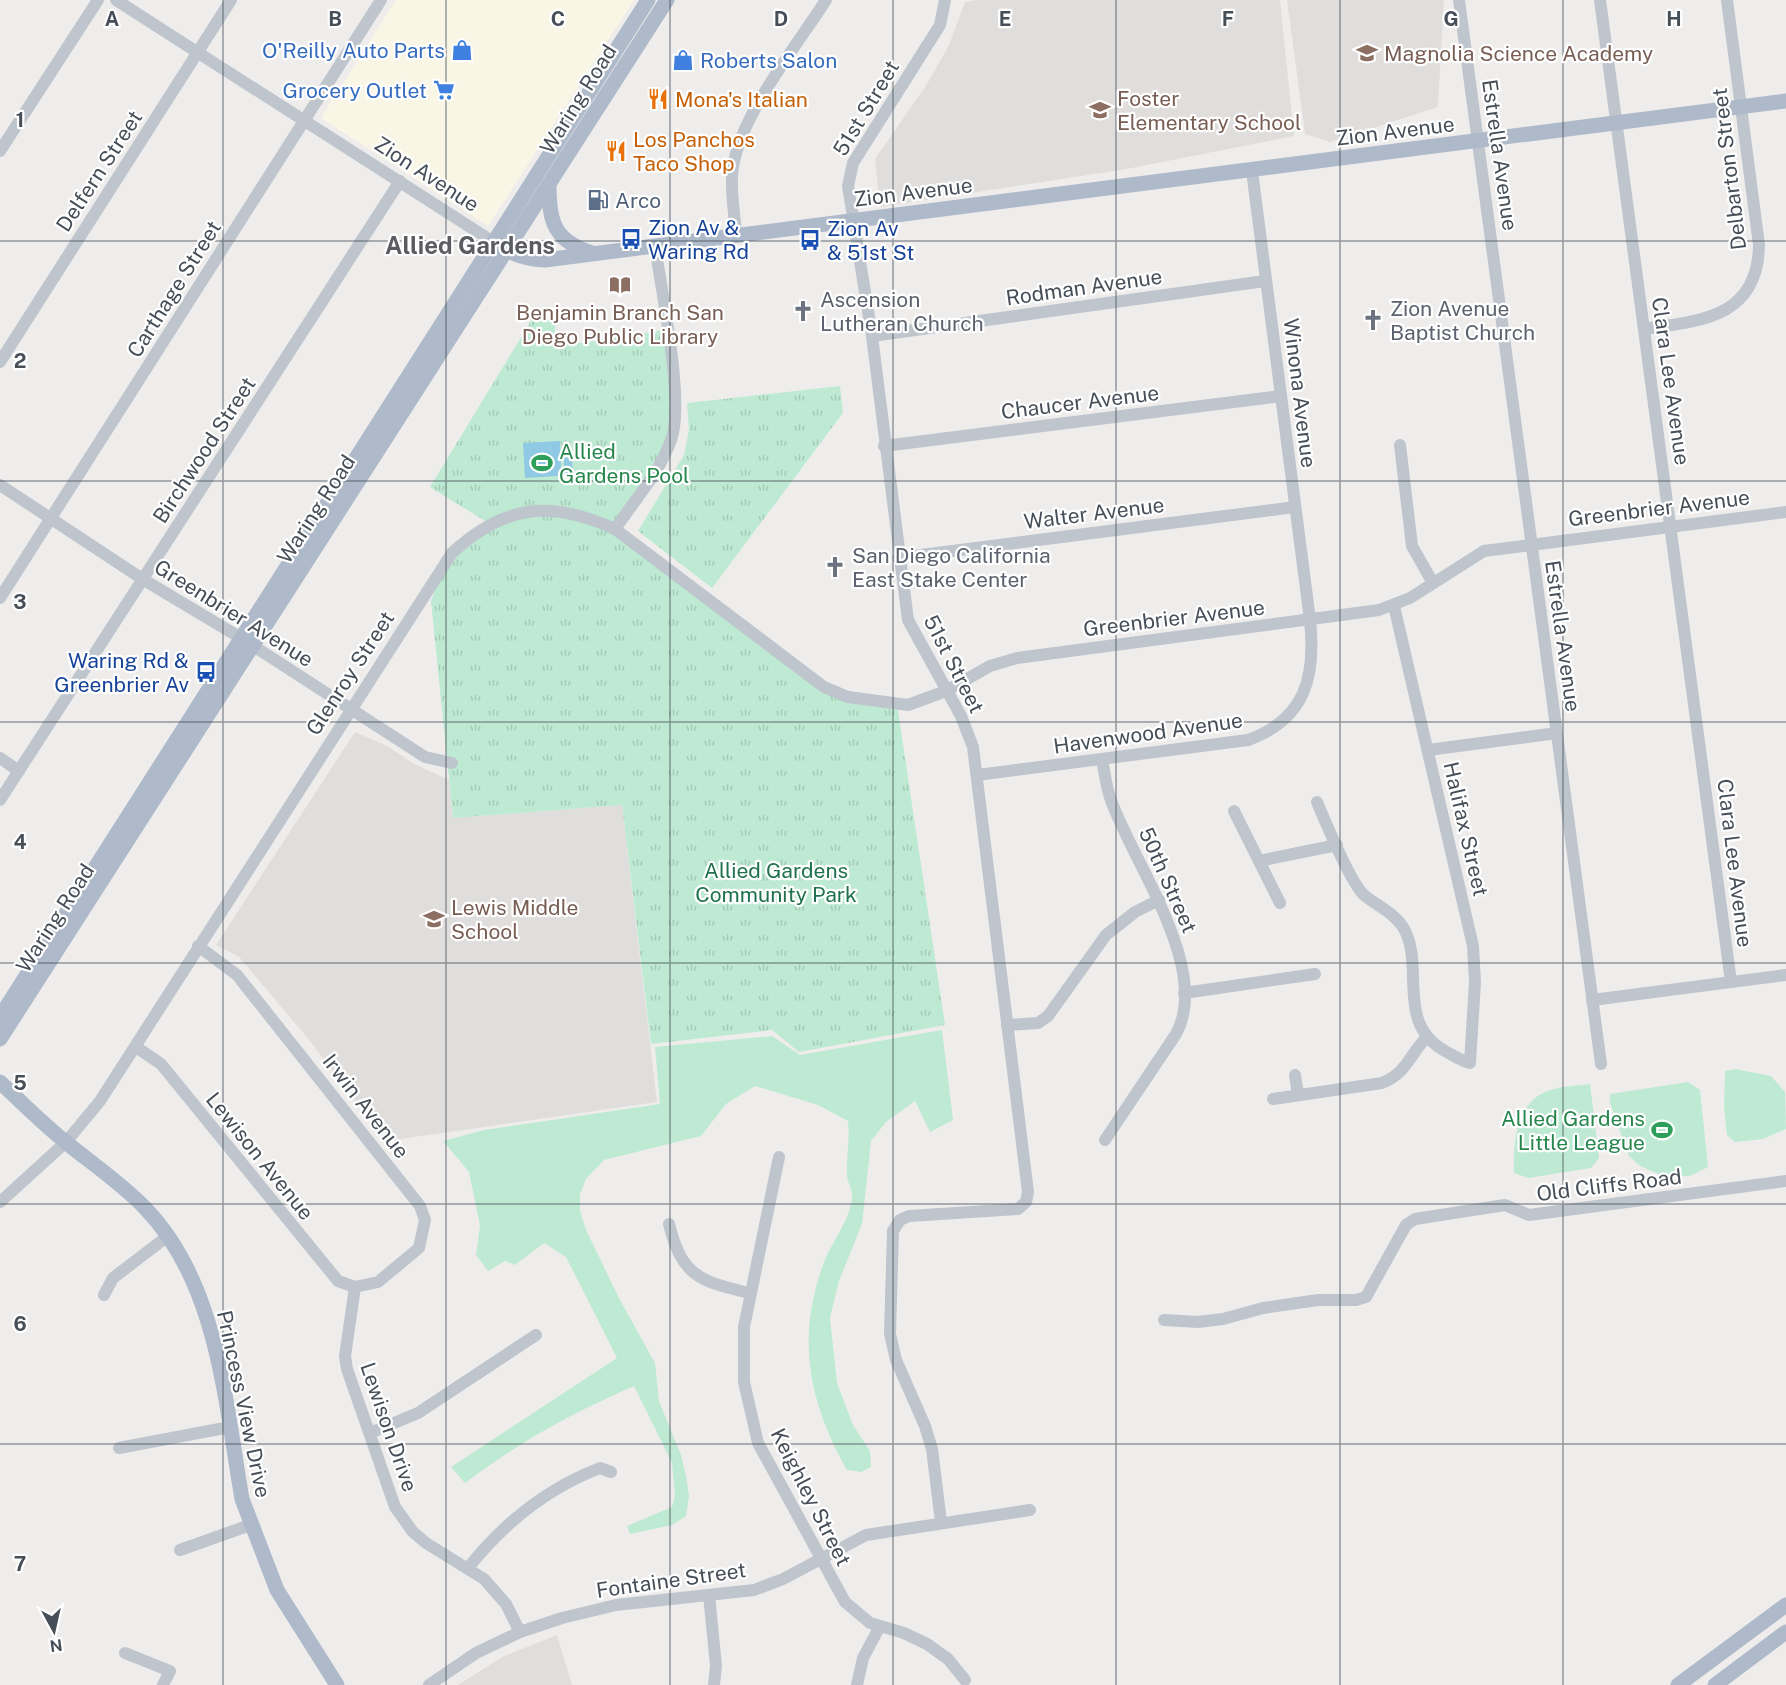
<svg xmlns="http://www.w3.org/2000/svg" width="1786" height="1685" font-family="'Public Sans',sans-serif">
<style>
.commercial{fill:#f9f6e6}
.education{fill:#e0dedd}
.grass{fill:#beead3}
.park{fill:url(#park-tufts)}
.water{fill:#8fc9e3}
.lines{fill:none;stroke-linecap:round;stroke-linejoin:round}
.minor{stroke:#bec5cd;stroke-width:12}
.major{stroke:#aeb9c9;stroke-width:15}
.grid{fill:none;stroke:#464e58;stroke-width:1.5;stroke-opacity:0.55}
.labels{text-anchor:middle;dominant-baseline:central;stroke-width:4.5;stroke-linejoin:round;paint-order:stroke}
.shop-label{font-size:21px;fill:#366cbe;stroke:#fff;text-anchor:end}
.education-label{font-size:21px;fill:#785e54;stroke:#fff;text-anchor:start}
.street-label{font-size:21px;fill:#464e58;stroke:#fff}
.food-label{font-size:21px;fill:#c56008;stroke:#fff;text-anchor:start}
.service-label{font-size:21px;fill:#4e5e75;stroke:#fff;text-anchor:start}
.transit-label{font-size:21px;fill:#164399;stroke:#fff;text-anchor:start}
.worship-label{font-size:21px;fill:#5b616d;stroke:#fff;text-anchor:start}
.leisure-label{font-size:21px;fill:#27864d;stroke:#fff;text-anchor:start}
.park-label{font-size:21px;fill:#1f7150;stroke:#fff}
.quarter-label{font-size:24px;font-weight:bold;fill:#5a5c61;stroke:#fff}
.grid-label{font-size:20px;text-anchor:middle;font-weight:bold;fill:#464e58;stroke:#fff;stroke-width:4.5;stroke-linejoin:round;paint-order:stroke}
</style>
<defs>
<pattern id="park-tufts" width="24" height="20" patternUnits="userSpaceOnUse" patternTransform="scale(1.5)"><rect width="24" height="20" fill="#beead3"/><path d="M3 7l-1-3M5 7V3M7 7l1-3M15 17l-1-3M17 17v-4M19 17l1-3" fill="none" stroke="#a5cab7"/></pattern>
</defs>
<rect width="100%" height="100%" fill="#efedec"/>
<!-- commercial -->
<path class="commercial" d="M396 0H634L488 226 321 118Z"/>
<!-- education -->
<g class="education">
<path d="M976 0H1280L1294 136 1127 169 880 207 875 159 927 84 949 45 965 2Z"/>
<path d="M1287 0H1444L1438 107 1330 142 1305 134Z"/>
<path d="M355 732 387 746 414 764 449 780 453 818 622 805 657 1102 386 1141 306 1036 239 957 216 945Z"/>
<path d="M557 1635 572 1685H458L504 1656Z"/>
</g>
<!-- grass -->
<g class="grass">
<path d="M942 1030 953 1120 930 1132 915 1101 886 1122 871 1141 862 1224 839 1281 830 1318 837 1383 853 1425 870 1451 871 1467 861 1472 847 1470C809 1403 796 1339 823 1265 830 1244 850 1221 852 1198 853 1191 848 1183 847 1176 846 1158 850 1141 848 1121L818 1105 755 1086 726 1104 701 1136 604 1160 586 1179 580 1194V1211L586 1230 620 1300 655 1363 659 1401 681 1455 686 1476 689 1496 686 1516 672 1525 630 1534 627 1526 672 1507 675 1495 672 1463 634 1386C572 1413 519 1442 465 1483L451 1467 617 1358 566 1257 544 1243 515 1265 505 1261 488 1271 476 1255 480 1226 469 1172 443 1141 484 1130 660 1104 655 1047 772 1036 800 1055Z"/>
<path d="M1735 1069 1771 1076 1785 1092 1786 1129 1763 1139 1735 1142 1727 1135 1724 1107 1725 1071Z"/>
<path d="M1688 1082 1700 1090 1708 1167 1690 1176 1661 1175 1640 1166 1629 1156 1610 1103V1094Z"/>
<path d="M1590 1084 1599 1158 1591 1168 1528 1178 1514 1173C1513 1146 1515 1107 1543 1093 1556 1086 1576 1086 1590 1084Z"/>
</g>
<!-- park -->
<g class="park">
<path d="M534 316 555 319V334L581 343 664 330 675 412 670 442 615 529 824 686 897 704 945 1025 799 1052 772 1030 651 1044 622 805 453 818 431 601 446 561 490 524 430 487Z"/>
<path d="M840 386 843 413 712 588 638 531 684 455 689 430 687 403Z"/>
</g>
<!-- water -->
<path class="water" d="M560 441 561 468H564V458L572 457 573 475 525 478 523 443Z"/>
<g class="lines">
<!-- minor -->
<g class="minor">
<path d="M116 0 495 243"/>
<path d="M1459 0 1601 1064"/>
<path d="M1600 0 1731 982"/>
<path d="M0 151 98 0"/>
<path d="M736 236C735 216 731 196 732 176 735 121 796 47 826 0"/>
<path d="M1644 329C1700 321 1758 318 1759 245L1727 0"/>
<path d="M872 336 1265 281"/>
<path d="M0 362 231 0"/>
<path d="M1400 445 1412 546 1433 583"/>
<path d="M884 446 1281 396"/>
<path d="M0 485 144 580 241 638 425 757 452 763"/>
<path d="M615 529C634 501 660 472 671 440 685 402 661 290 655 245"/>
<path d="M898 558 1295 507"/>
<path d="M0 598 381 0"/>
<path d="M1428 750 1557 733"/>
<path d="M0 758 19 771"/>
<path d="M1102 760C1105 773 1106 788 1111 800 1132 861 1212 969 1176 1034L1105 1140"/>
<path d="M977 775 1248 740C1306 719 1316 676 1310 620L1252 171"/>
<path d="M0 800 400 181"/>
<path d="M1317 802C1325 821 1350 882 1364 895 1377 906 1393 912 1403 927 1426 965 1394 1022 1445 1051 1453 1055 1461 1061 1470 1063L1475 982 1473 946 1394 606"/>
<path d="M1234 811 1280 903"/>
<path d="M1259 861 1337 845"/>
<path d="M1184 993 1315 974"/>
<path d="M1592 1000 1786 975"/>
<path d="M1007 1025 1038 1023 1048 1016 1106 935 1135 912 1159 900"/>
<path d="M136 1047 161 1064 338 1281 355 1287 378 1282 419 1248 425 1220 420 1206 237 975 198 946"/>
<path d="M1295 1075 1298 1095"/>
<path d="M1273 1099 1382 1083C1407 1073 1409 1055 1427 1037"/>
<path d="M779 1157 744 1327V1382L758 1443 845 1602 870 1623 904 1633 927 1644 948 1659 965 1680"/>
<path d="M0 1202 66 1142 100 1101 452 553C505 504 551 500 615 529L824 687 848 697 908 705 946 691 990 666 1017 658 1379 610 1410 598 1484 551 1786 512"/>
<path d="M669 1224C682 1277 700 1281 749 1293"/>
<path d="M355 1287 345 1356 347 1369 395 1507 413 1532 426 1543 484 1579 506 1604 520 1632"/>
<path d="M104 1295 113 1278 168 1236"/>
<path d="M1164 1320 1198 1322 1223 1319 1263 1308 1318 1300H1356L1366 1297 1406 1225 1415 1219 1505 1205 1529 1215 1786 1181"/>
<path d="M370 1433 418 1413 536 1335"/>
<path d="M119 1448 230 1427"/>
<path d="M941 1522 932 1449 925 1426 896 1360 890 1334 893 1231 900 1220 909 1216 1018 1209 1026 1202 1028 1192 973 747 961 716 908 620 872 336 848 186 853 163 940 25 945 0"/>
<path d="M180 1550 250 1525"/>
<path d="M468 1568C503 1524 548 1488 600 1468L611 1472"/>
<path d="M709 1595 716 1666 714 1685"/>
<path d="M125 1653 170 1671 163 1685"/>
<path d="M429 1685 476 1653 520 1632 562 1618 616 1605 754 1590 783 1579 866 1535 1030 1510"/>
<path d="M857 1685 863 1658 879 1628"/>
</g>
<!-- major -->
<g class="major">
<path d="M549 185C549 222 554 241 592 253"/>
<path d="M495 243C510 254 526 259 545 260L1786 101"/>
<path d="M0 1017 648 0"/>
<path d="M0 1039 667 0"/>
<path d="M0 1082C22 1103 44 1125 68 1144 94 1165 122 1184 145 1208 218 1283 225 1402 242 1499L277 1590 337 1685"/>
<path d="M1678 1685 1786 1605"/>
<path d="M1715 1685 1786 1632"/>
</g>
</g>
<!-- grid -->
<path class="grid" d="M223 0V1685M446 0V1685M670 0V1685M893 0V1685M1116 0V1685M1340 0V1685M1563 0V1685M0 241H1786M0 481H1786M0 722H1786M0 963H1786M0 1204H1786M0 1444H1786"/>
<!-- icons -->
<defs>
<symbol id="shop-bare" viewBox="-9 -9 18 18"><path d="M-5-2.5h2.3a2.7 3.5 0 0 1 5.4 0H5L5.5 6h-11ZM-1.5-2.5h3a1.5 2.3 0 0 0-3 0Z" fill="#3f7fe0" stroke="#fff" stroke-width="2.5" paint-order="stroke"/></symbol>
<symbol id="school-bare" viewBox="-9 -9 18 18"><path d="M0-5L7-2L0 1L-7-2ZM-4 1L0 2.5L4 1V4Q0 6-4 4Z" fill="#8d6e63" stroke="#fff" stroke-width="2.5" paint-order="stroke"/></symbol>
<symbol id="supermarket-bare" viewBox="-9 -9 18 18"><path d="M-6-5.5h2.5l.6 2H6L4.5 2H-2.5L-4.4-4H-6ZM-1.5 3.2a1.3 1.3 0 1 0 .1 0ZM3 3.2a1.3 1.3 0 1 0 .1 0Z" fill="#3f7fe0" stroke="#fff" stroke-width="2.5" paint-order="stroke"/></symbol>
<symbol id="restaurant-bare" viewBox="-9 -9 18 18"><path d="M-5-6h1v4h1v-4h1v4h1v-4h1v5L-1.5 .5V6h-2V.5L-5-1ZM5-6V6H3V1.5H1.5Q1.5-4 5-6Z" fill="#e8710a" stroke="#fff" stroke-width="2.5" paint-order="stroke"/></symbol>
<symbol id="fuel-bare" viewBox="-9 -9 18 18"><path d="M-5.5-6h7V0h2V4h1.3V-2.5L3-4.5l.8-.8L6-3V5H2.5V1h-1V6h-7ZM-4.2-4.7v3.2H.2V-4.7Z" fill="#5c6f8a" stroke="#fff" stroke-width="2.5" paint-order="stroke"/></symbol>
<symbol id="bus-bare" viewBox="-9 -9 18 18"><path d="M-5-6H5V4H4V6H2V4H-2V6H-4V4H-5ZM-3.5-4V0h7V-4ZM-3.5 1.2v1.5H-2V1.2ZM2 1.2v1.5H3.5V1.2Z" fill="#1a4fb4" stroke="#fff" stroke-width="2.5" paint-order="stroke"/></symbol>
<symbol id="library-bare" viewBox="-9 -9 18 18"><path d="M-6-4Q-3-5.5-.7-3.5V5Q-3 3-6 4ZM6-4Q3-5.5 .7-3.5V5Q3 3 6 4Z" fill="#8d6e63" stroke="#fff" stroke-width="2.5" paint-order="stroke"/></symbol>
<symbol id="church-bare" viewBox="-9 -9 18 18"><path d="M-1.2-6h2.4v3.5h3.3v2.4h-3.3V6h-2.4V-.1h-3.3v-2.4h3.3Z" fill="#6b7280" stroke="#fff" stroke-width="2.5" paint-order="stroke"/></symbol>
<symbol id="stadium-bare" viewBox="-9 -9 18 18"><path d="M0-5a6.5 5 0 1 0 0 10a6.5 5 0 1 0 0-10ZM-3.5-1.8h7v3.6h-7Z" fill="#2e9e5b" stroke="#fff" stroke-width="2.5" paint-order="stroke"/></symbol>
</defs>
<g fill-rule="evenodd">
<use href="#shop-bare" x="447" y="35" width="30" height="30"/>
<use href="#school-bare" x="1352" y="38" width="30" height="30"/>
<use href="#shop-bare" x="668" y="45" width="30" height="30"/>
<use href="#supermarket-bare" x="429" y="75" width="30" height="30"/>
<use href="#restaurant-bare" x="643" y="84" width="30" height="30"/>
<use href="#school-bare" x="1085" y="95" width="30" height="30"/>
<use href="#restaurant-bare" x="601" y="136" width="30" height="30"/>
<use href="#fuel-bare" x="583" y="185" width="30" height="30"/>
<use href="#bus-bare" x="616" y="224" width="30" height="30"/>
<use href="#bus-bare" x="795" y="225" width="30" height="30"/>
<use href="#library-bare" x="605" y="270" width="30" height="30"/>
<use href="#church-bare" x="788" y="296" width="30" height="30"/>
<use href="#church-bare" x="1358" y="305" width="30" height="30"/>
<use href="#stadium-bare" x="527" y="448" width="30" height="30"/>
<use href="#church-bare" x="820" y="552" width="30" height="30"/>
<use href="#bus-bare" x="191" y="657" width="30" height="30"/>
<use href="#school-bare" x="419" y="904" width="30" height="30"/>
<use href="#stadium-bare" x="1647" y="1115" width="30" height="30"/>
</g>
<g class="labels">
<!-- shop labels -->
<g class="shop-label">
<text x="445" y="50">O'Reilly Auto Parts</text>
<text x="700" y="60" text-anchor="start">Roberts Salon</text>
<text x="427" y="90">Grocery Outlet</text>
</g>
<!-- education labels -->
<g class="education-label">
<text x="1384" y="53">Magnolia Science Academy</text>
<text x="1117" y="98">Foster<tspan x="1117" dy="24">Elementary School</tspan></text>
<text x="620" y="312" text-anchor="middle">Benjamin Branch San<tspan x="620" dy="24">Diego Public Library</tspan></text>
<text x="451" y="907">Lewis Middle<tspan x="451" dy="24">School</tspan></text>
</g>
<!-- street labels -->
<g class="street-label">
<text transform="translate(578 99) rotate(-58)">Waring Road</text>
<text transform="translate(866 108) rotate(-59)">51st Street</text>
<text transform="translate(1395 131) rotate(-7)">Zion Avenue</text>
<text transform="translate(1500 155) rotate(82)">Estrella Avenue</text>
<text transform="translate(1729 169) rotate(-97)">Delbarton Street</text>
<text transform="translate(99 171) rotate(-57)">Delfern Street</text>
<text transform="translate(427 174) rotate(33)">Zion Avenue</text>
<text transform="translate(913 192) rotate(-7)">Zion Avenue</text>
<text transform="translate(1084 287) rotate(-8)">Rodman Avenue</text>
<text transform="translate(174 289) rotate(-58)">Carthage Street</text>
<text transform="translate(1671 381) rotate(82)">Clara Lee Avenue</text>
<text transform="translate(1300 393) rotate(83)">Winona Avenue</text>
<text transform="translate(1080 402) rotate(-7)">Chaucer Avenue</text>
<text transform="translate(204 450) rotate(-57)">Birchwood Street</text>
<text transform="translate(1659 508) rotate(-7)">Greenbrier Avenue</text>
<text transform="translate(316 509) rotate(-57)">Waring Road</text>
<text transform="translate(1094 513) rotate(-7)">Walter Avenue</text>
<text transform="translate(234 613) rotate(32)">Greenbrier Avenue</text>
<text transform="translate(1174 618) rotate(-7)">Greenbrier Avenue</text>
<text transform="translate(1563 636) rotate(82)">Estrella Avenue</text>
<text transform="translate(954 664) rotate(63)">51st Street</text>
<text transform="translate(350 673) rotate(-57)">Glenroy Street</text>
<text transform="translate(1148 733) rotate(-8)">Havenwood Avenue</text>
<text transform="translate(1466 829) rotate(77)">Halifax Street</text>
<text transform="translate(1735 863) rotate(83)">Clara Lee Avenue</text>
<text transform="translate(1168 880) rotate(66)">50th Street</text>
<text transform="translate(55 918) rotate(-57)">Waring Road</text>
<text transform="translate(366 1106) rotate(52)">Irwin Avenue</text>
<text transform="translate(260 1156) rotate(51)">Lewison Avenue</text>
<text transform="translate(1609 1185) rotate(-7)">Old Cliffs Road</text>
<text transform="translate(244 1404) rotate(78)">Princess View Drive</text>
<text transform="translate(389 1427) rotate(71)">Lewison Drive</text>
<text transform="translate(811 1497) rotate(63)">Keighley Street</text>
<text transform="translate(671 1580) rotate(-8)">Fontaine Street</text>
</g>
<!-- food labels -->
<g class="food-label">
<text x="675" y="99">Mona's Italian</text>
<text x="633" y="139">Los Panchos<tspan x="633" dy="24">Taco Shop</tspan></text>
</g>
<!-- service labels -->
<g class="service-label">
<text x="615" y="200">Arco</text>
</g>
<!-- transit labels -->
<g class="transit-label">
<text x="648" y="227">Zion Av &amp;<tspan x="648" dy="24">Waring Rd</tspan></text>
<text x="827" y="228">Zion Av<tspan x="827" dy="24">&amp; 51st St</tspan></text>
<text x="189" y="660" text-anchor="end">Waring Rd &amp;<tspan x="189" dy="24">Greenbrier Av</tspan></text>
</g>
<!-- worship labels -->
<g class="worship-label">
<text x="820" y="299">Ascension<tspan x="820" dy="24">Lutheran Church</tspan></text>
<text x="1390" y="308">Zion Avenue<tspan x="1390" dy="24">Baptist Church</tspan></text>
<text x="852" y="555">San Diego California<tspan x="852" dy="24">East Stake Center</tspan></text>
</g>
<!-- leisure labels -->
<g class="leisure-label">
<text x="559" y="451">Allied<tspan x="559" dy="24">Gardens Pool</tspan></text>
<text x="1645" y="1118" text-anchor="end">Allied Gardens<tspan x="1645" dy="24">Little League</tspan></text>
</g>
<!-- park labels -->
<g class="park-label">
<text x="776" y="870">Allied Gardens<tspan x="776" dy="24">Community Park</tspan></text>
</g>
<!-- quarter labels -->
<g class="quarter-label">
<text x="470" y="245">Allied Gardens</text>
</g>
</g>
<g class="grid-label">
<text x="112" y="26">A</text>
<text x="335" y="26">B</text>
<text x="558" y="26">C</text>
<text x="781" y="26">D</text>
<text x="1005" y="26">E</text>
<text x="1228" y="26">F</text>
<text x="1451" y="26">G</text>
<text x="1674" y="26">H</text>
<text x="20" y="127">1</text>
<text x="20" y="368">2</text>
<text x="20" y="609">3</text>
<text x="20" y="849">4</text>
<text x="20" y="1090">5</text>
<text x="20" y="1331">6</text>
<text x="20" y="1571">7</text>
</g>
<!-- north arrow -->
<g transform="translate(54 1631) rotate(172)" stroke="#ffffff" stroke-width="4.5" paint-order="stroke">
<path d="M0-4.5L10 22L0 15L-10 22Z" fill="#464e58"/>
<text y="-9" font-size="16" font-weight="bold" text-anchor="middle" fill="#464e58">N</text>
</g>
</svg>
